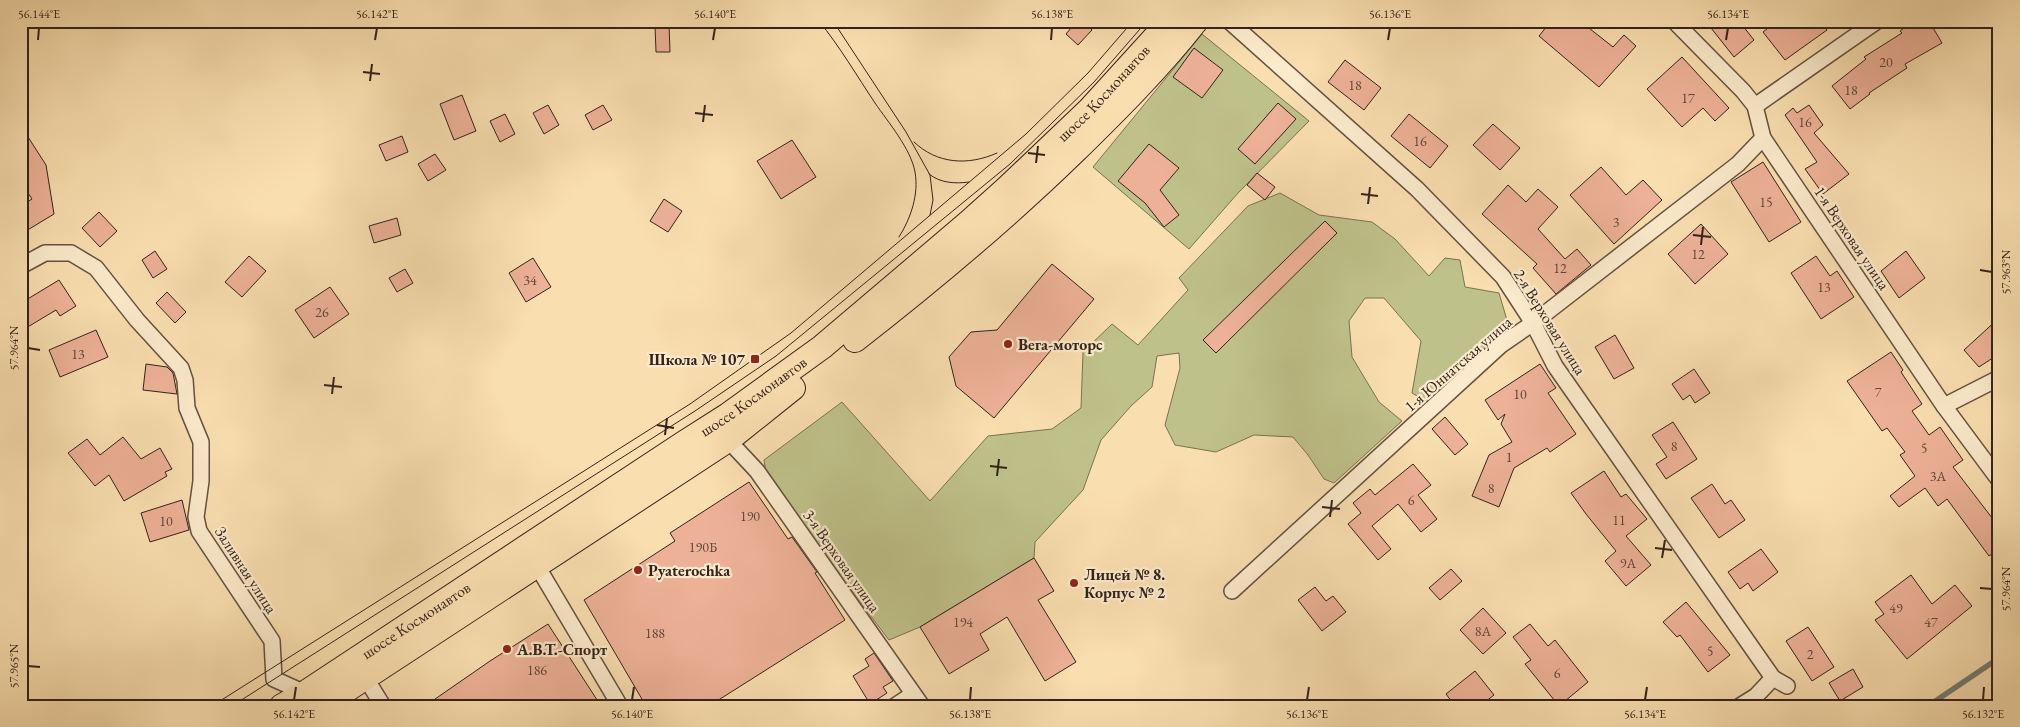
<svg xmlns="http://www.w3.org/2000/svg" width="2020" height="727" font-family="'EB Garamond',serif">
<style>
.green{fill:#bfc18a;stroke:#797252}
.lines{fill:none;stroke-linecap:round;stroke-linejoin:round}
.stream{stroke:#737e73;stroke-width:5.5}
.building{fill:#edb197;stroke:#33221b}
.minor-casing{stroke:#645140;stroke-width:18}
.primary-casing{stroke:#33221b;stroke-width:26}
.minor{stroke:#fbeacb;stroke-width:15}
.primary{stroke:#f9deaf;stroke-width:24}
.tram{stroke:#33221b;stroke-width:1}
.ticks{fill:none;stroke:#33221b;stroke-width:2}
.poi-dot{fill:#8f2418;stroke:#fbeacb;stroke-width:2}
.labels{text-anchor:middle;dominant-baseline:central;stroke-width:4.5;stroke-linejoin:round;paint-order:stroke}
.number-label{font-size:14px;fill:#62463a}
.street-label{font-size:16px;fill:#33221b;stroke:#fbeacb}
.poi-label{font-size:16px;font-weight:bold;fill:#33221b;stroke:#fbeacb;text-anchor:start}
.neatline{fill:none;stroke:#33221b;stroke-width:2}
.ticks-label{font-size:12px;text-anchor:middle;fill:#33221b}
</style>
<rect width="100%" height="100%" fill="#f9deaf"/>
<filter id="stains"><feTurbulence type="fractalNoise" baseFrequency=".004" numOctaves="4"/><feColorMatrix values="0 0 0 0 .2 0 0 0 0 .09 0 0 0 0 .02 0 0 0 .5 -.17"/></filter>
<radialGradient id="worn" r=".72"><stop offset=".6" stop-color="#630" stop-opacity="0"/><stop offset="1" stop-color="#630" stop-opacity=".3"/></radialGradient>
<!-- green -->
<g class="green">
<path d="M1202 34 1309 121 1238 193 1189 249 1093 167Z"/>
<path d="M1280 193 1319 215 1372 222 1395 239 1429 276 1445 258 1460 260 1465 287 1499 293 1509 327 1429 403 1412 393 1421 341 1384 298H1365L1349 321 1352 357 1379 402 1402 421 1334 483 1324 479 1308 455 1293 437 1254 435 1216 452 1175 445 1165 425 1180 368 1179 353 1157 356 1152 387 1131 406 1101 440 1083 490 1035 542 1034 558 920 627 889 640 767 480 764 460 842 402 930 501 988 436 1052 429 1081 408 1083 352 1112 324 1138 345 1188 290 1179 278 1248 206Z"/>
</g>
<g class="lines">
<!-- stream -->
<path class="stream" d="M1928 706 1999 658"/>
</g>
<!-- building -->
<g class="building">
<path d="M1077 21H1083L1092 30 1078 45 1066 34Z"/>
<path d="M1551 21H1580L1613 47 1624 35 1636 46 1599 87 1539 36Z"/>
<path d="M1719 21H1739L1754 40 1734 57 1711 28Z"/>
<path d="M1777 21H1821L1827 30 1785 60 1763 32Z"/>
<path d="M1913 21H1929L1942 43 1905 64 1907 68 1869 93 1870 94 1850 109 1832 86 1866 59 1864 57 1902 33 1900 31Z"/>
<path d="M669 24 670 52H656L655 25Z"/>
<path d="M1194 48 1223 70 1202 98 1173 77Z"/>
<path d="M1682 57 1729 108 1715 121 1703 108 1682 127 1647 89Z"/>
<path d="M1345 60 1381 88 1364 110 1328 82Z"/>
<path d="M462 95 476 131 454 140 440 104Z"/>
<path d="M1278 103 1296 119 1255 164 1238 149Z"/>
<path d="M548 105 559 125 544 134 533 113Z"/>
<path d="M603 105 612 120 593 130 585 115Z"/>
<path d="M1809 105 1823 125 1814 133 1849 174 1823 194 1805 169 1817 162 1785 115 1793 108 1797 113Z"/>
<path d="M505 114 515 134 500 142 490 121Z"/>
<path d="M1409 114 1448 146 1430 168 1391 136Z"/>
<path d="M1493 124 1520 148 1500 170 1473 145Z"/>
<path d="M21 126 46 165 54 214 21 234V206L32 199 21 183Z"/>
<path d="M402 136 408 152 386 161 379 145Z"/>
<path d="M792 140 816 177 781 199 757 161Z"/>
<path d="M1149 144 1179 168 1160 190 1179 215 1164 227 1145 203 1118 181Z"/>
<path d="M435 154 446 170 428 181 418 164Z"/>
<path d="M1763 162 1801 222 1769 242 1731 182Z"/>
<path d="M1601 167 1626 195 1643 180 1662 200 1614 244 1570 195Z"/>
<path d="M1257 173 1275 187 1265 200 1247 185Z"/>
<path d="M1508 185 1526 202 1538 189 1558 207 1538 229 1565 259 1577 249 1591 265 1556 294 1533 268 1537 264 1482 214Z"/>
<path d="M664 199 682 211 668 232 650 221Z"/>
<path d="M99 212 117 231 100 247 82 228Z"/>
<path d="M397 218 401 235 374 243 369 226Z"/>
<path d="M1325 221 1337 233 1216 353 1203 340Z"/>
<path d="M1701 224 1728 254 1695 284 1668 254Z"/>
<path d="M155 251 167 269 153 278 142 260Z"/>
<path d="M1906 251 1925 278 1899 298 1881 271Z"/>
<path d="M249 256 266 271 242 297 225 282Z"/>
<path d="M1816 256 1830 276 1837 271 1854 297 1821 319 1791 273Z"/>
<path d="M533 258 551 287 526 302 509 273Z"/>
<path d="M1052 264 1094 299 994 418 956 386 949 357 971 332 997 330Z"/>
<path d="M405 269 413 283 397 292 389 278Z"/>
<path d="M59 280 76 306 60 316 56 310 21 331V303Z"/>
<path d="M330 287 349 314 314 338 295 310Z"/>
<path d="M167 292 186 312 175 323 156 303Z"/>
<path d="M1999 318V354L1979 367 1964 350Z"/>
<path d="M96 330 108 357 60 377 49 350Z"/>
<path d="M1615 335 1634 368 1614 379 1595 347Z"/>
<path d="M1891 352 1903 370 1901 372 1922 404 1912 411 1929 435 1940 427 1963 460 1953 467 1999 527V549L1989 556 1947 499 1938 506 1925 488 1899 507 1890 496 1915 476 1900 455 1905 452 1887 428 1882 431 1847 381Z"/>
<path d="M146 364 167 367 173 373 177 394 143 390Z"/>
<path d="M1540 364 1556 388 1548 393 1576 434 1550 452 1547 448 1514 468 1499 507 1472 496 1489 455 1512 442 1501 424 1505 414 1498 420 1485 400Z"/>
<path d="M1694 369 1710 393 1695 403 1690 395 1683 400 1672 384Z"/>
<path d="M1445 417 1468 444 1455 455 1432 429Z"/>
<path d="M1673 422 1697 459 1666 479 1656 464 1667 457 1652 435Z"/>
<path d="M123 437 141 459 160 448 172 469 165 472 167 476 124 501 109 475 95 486 68 453 87 439 100 455Z"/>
<path d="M1413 464 1431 485 1418 495 1437 519 1421 532 1398 504 1372 526 1391 549 1378 560 1348 524 1361 513 1353 503 1370 489 1375 495Z"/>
<path d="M1604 471 1621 497 1626 494 1647 519 1626 536 1651 565 1626 586 1605 561 1616 551 1586 514 1571 493Z"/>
<path d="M749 482 788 539 792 537 817 572 815 573 845 620 709 706H646L584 600 675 541 670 533Z"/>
<path d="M1712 484 1725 504 1731 500 1745 520 1719 538 1691 498Z"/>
<path d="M182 500 189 530 150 542 141 513Z"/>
<path d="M1761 549 1778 572 1753 591 1748 583 1740 589 1728 572Z"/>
<path d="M1034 558 1054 591 1038 600 1076 662 1045 681 1007 617 980 634 989 650 949 674 920 627Z"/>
<path d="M1451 569 1462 581 1440 600 1429 588Z"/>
<path d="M1911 575 1932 604 1955 585 1972 606 1907 659 1875 620 1884 614 1875 602Z"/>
<path d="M1315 587 1326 601 1333 596 1346 612 1322 631 1298 600Z"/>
<path d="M1686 602 1730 655 1708 672 1680 635 1677 637 1663 622Z"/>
<path d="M1483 608 1506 633 1483 654 1460 630Z"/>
<path d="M548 624 601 706H425L490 661Z"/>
<path d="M1530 624 1548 646 1555 640 1588 682 1559 706 1525 664 1531 660 1513 637Z"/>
<path d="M1808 627 1834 667 1812 681 1786 641Z"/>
<path d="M874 653 893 681 883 687 887 693 870 704 853 676 869 666 865 659Z"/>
<path d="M1853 669 1863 687 1840 701 1829 683Z"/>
<path d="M1475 671 1494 695 1480 706H1455L1446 694Z"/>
</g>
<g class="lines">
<defs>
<g id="minor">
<path d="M1229 21 1417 189 1503 277 1533 323 1555 366 1773 678 1787 686"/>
<path d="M1674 21 1743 91 1755 106 1763 138 1944 406 1999 480"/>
<path d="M1755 106 1877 21"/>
<path d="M21 266 45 253H71L96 268 137 320 181 368 185 380 187 408 201 442V481L196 517 199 531 272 641 274 679 305 693"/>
<path d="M1944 406 1999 378"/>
<path d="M728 440 757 471 922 706"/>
<path d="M536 564 620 706"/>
<path d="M1232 591 1501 345 1533 323 1738 164 1763 138"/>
<path d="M365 677 383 706"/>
<path d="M895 706 913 694"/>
<path d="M1740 706 1756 696 1773 678"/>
</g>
<g id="primary">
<path d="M855 340C932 280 1004 220 1074 152 1117 110 1159 68 1196 21"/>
<path id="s1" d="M282 706 305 693 684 443 728 415 822 347 968 223 1007 188 1089 110 1170 21"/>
<path d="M322 706 728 440 793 388"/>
</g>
</defs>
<!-- minor casing -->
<use href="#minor" class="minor-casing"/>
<!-- primary casing -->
<use href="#primary" class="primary-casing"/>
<!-- minor -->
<use href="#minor" class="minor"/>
<!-- primary -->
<use href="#primary" class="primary"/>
<!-- tram -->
<g class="tram">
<path d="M819 21C840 47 857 76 875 103 888 122 911 149 915 172 919 194 911 218 899 237"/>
<path d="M833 21 906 132 930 175 933 200 930 215"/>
<path d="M914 142C937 164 968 166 997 153"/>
<path d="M929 174C940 183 955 184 969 182"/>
<path d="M212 706 690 404 791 333 1026 134 1088 73 1133 21"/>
<path d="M232 706 695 411 776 356 1010 164 1094 82 1147 21"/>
</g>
</g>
<!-- ticks -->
<path class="ticks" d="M38 40 39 28M375 40 377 28M713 40 715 28M1051 40 1052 28M1388 40 1390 28M1726 40 1728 28M363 72 380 74M370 81 372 64M695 113 713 115M703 122 705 105M1028 153 1045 155M1036 163 1038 146M1361 194 1378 196M1368 204 1370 187M1693 235 1711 237M1701 245 1703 227M1980 270 1992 272M28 348 40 350M324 385 342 387M332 394 334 377M657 425 674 428M665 435 667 418M990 466 1007 468M997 476 999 459M1322 507 1340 509M1330 517 1332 500M1655 548 1672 550M1662 558 1665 540M1980 588 1992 589M28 666 40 667M294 700 296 687M632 700 634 687M970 700 971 687M1307 700 1309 687M1645 700 1647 687M1983 700 1984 687"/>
<!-- markers -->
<g class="poi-dot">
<circle cx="1008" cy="344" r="5"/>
<rect x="750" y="354" width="10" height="10" rx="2.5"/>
<circle cx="638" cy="570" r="5"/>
<circle cx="1074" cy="583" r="5"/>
<circle cx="507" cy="649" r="5"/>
</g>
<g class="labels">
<!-- number labels -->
<g class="number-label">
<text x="1886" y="62">20</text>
<text x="1355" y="85">18</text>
<text x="1851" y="90">18</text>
<text x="1688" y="98">17</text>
<text x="1805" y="122">16</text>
<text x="1420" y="141">16</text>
<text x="1766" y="202">15</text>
<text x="1616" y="222">3</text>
<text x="1698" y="254">12</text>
<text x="1560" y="268">12</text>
<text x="530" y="280">34</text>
<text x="1824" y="287">13</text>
<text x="322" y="312">26</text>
<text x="78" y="354">13</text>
<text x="1878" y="392">7</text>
<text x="1520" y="394">10</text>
<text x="1674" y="446">8</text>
<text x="1924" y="448">5</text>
<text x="1509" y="457">1</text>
<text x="1938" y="476">3А</text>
<text x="1491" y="488">8</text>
<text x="1411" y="500">6</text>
<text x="750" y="516">190</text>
<text x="1619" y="520">11</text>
<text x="166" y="521">10</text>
<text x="703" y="547">190Б</text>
<text x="1628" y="563">9А</text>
<text x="1896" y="608">49</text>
<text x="963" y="622">194</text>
<text x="1931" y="622">47</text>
<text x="1483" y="631">8А</text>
<text x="655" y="633">188</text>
<text x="1710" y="651">5</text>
<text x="1810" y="654">2</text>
<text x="537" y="670">186</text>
<text x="1557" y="673">6</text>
</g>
<!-- street labels -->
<g class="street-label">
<text stroke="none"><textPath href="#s1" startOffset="1028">шоссе Космонавтов</textPath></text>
<text transform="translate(1852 238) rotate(56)">1-я Верховая улица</text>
<text transform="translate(1550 322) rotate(58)">2-я Верховая улица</text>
<text transform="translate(1458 364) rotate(-41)">1-я Юннатская улица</text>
<text stroke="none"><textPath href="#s1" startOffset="564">шоссе Космонавтов</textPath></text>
<text transform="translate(842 561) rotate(55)">3-я Верховая улица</text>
<text transform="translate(246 570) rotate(57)">Заливная улица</text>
<text stroke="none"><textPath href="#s1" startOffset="159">шоссе Космонавтов</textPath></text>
</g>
<!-- poi labels -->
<g class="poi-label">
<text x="1018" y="344">Вега-моторс</text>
<text x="745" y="359" text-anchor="end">Школа № 107</text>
<text x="648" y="570">Pyaterochka</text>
<text x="1084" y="574">Лицей № 8.<tspan x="1084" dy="18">Корпус № 2</tspan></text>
<text x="517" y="649">А.В.Т.-Спорт</text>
</g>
</g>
<!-- margin -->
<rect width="2020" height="727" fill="none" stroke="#f9deaf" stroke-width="55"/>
<rect x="28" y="28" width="1964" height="672" class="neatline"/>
<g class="ticks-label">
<text x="39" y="18">56.144°E</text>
<text x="377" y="18">56.142°E</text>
<text x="715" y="18">56.140°E</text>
<text x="1052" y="18">56.138°E</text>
<text x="1390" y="18">56.136°E</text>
<text x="1728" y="18">56.134°E</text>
<text transform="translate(2006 272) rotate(-90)" y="4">57.963°N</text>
<text transform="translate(14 348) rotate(-90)" y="4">57.964°N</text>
<text transform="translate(2006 589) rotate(-90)" y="4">57.964°N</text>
<text transform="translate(14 666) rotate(-90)" y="4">57.965°N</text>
<text x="294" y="718">56.142°E</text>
<text x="632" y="718">56.140°E</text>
<text x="970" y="718">56.138°E</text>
<text x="1307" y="718">56.136°E</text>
<text x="1645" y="718">56.134°E</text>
<text x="1983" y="718">56.132°E</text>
</g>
<rect width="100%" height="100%" filter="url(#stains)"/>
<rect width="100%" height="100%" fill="url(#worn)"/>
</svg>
